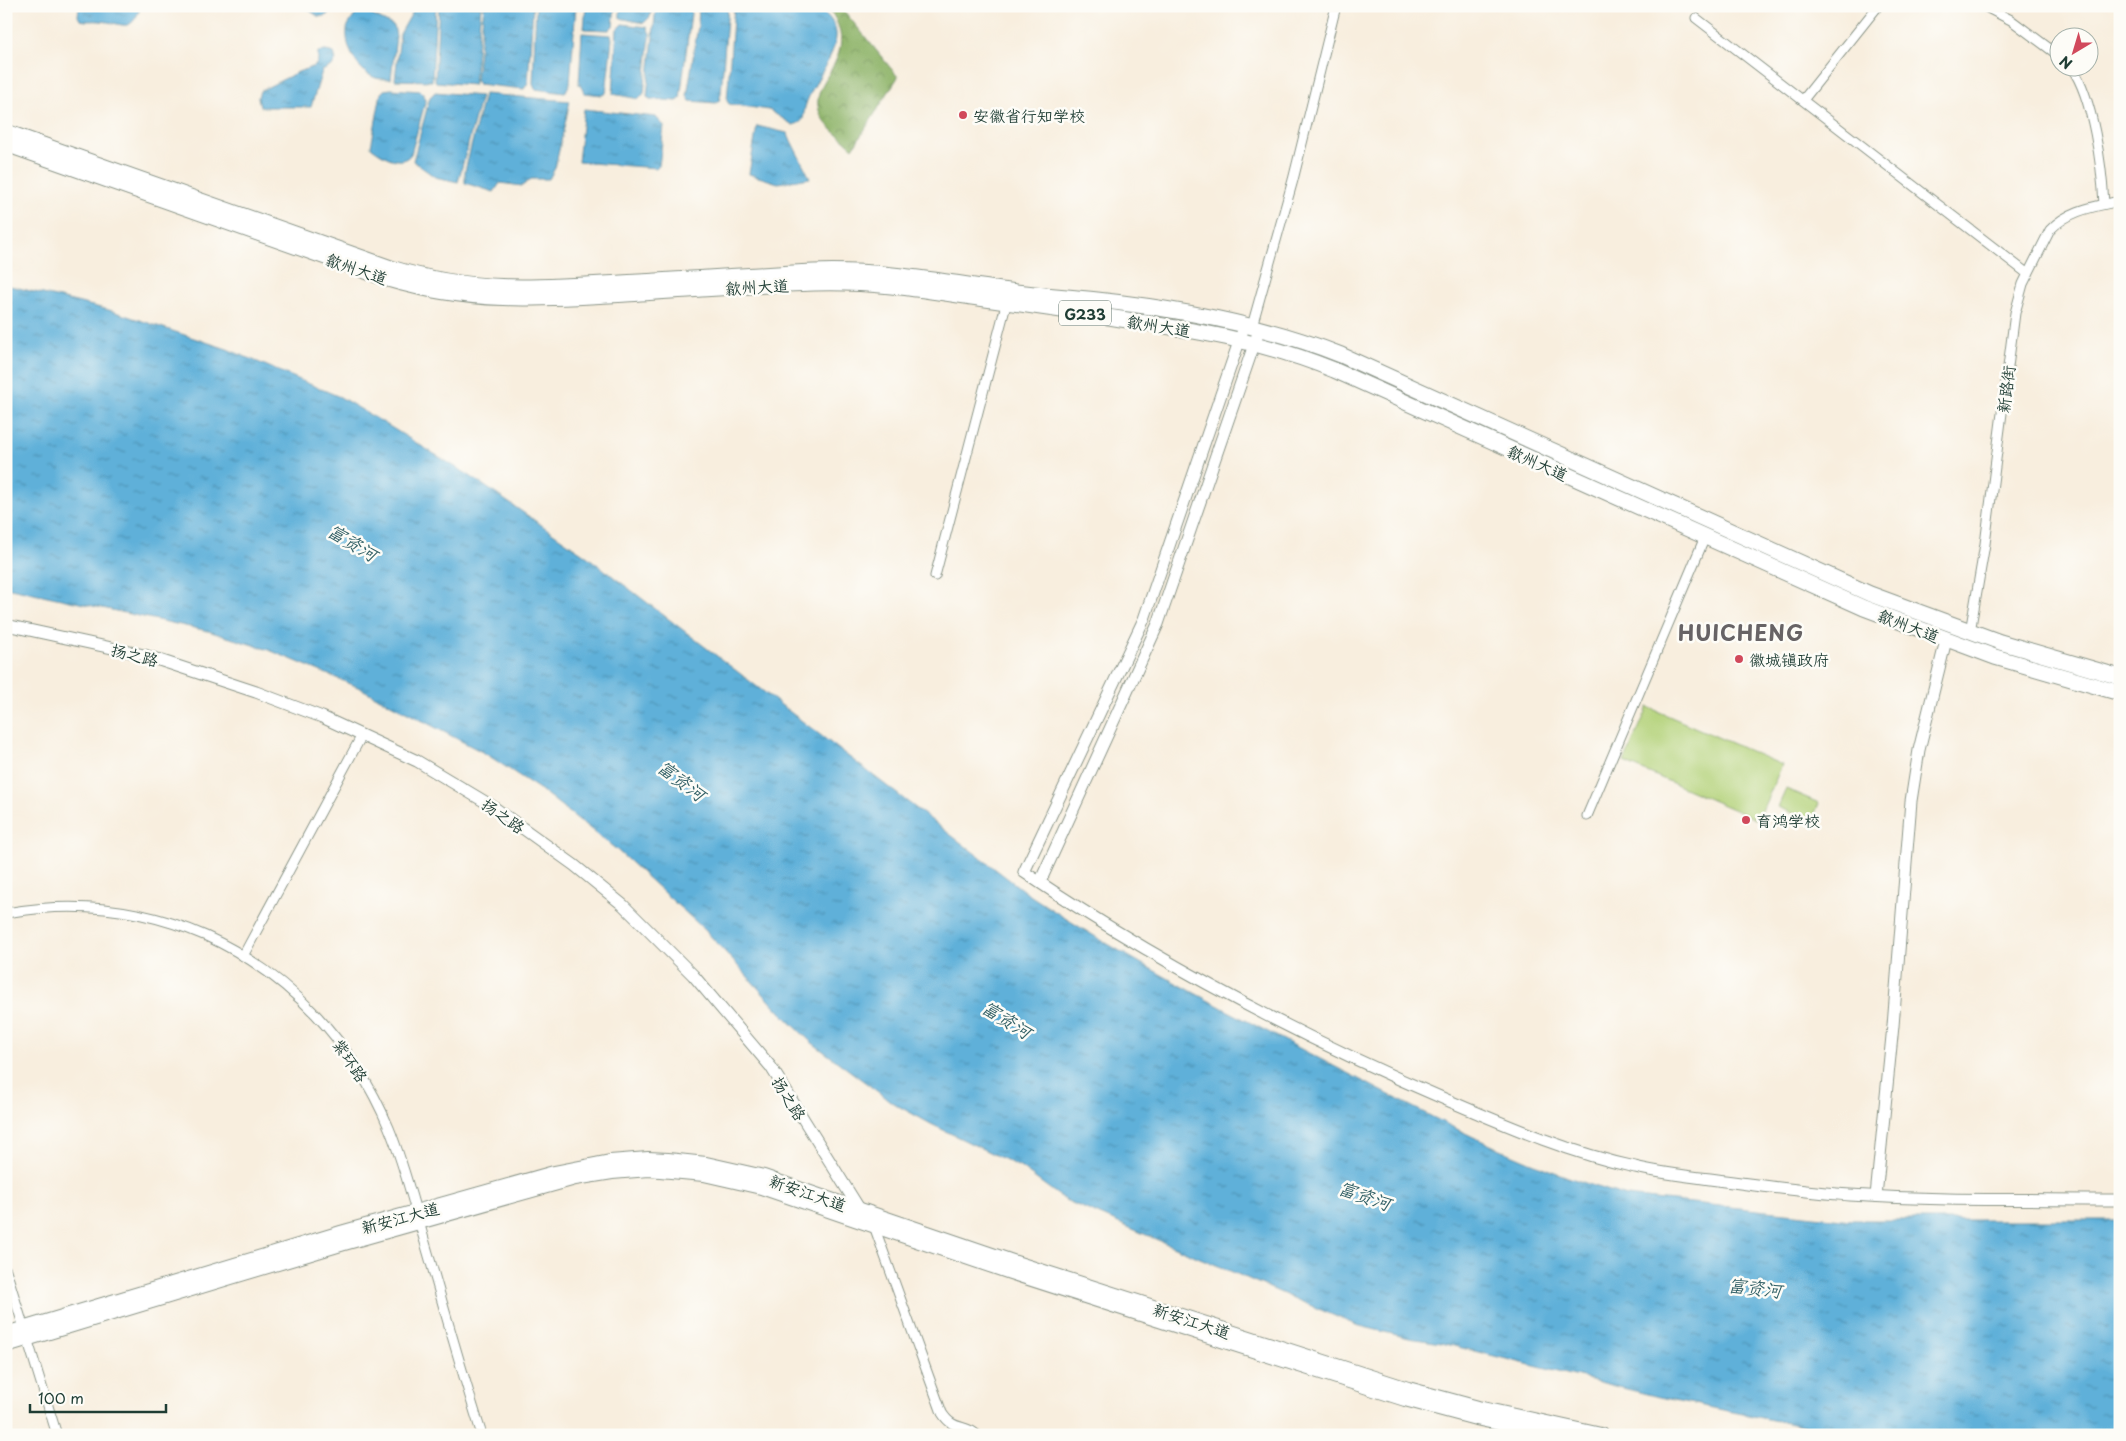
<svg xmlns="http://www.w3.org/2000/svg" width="2126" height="1441" font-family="'Playpen Sans','LXGW WenKai TC',sans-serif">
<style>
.green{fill:#b3d279;stroke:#698856}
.forest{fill:url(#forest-crowns);stroke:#56784e}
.water{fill:url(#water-ripples);stroke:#3e7686}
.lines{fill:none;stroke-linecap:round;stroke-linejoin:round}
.minor-casing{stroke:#8c9689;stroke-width:11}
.tertiary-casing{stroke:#8c9689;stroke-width:13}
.secondary-casing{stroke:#8c9689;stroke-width:16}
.trunk-casing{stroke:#8c9689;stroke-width:17}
.minor{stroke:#fff;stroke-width:9}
.tertiary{stroke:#fff;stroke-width:11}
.secondary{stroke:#fff;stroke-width:14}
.trunk{stroke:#fff;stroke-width:15}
.poi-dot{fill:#d1495b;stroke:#fdfcf7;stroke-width:2}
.labels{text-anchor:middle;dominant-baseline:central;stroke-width:5;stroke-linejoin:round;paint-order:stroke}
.shield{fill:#fdfcf7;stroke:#62766e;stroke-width:1}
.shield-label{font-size:15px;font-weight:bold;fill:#1f3d34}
.poi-label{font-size:16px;fill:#1f3d34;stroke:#fdfcf7;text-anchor:start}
.street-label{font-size:16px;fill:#1f3d34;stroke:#fdfcf7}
.water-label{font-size:18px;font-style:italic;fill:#326066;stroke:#fdfcf7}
.district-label{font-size:21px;font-weight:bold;letter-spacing:1px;fill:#676365;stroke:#fdfcf7}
</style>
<defs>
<pattern id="forest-crowns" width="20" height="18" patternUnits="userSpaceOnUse" patternTransform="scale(1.25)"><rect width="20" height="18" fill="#8eb469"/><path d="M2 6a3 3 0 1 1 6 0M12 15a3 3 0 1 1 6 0" fill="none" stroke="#739457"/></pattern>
<pattern id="water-ripples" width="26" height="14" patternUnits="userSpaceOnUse" patternTransform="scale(1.25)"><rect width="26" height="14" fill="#5eb0d9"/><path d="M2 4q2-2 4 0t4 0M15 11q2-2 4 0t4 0" fill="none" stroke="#4d90b1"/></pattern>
</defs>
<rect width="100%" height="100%" fill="#fdfcf7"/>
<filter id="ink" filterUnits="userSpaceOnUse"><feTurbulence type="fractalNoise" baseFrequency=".02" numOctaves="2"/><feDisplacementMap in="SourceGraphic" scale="10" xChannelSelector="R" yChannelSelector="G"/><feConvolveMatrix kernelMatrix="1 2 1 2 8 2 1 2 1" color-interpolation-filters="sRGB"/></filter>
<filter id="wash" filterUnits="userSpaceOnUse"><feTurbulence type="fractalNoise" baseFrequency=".0096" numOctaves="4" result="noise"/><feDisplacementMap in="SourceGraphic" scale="20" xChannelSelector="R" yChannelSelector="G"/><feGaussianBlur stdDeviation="1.12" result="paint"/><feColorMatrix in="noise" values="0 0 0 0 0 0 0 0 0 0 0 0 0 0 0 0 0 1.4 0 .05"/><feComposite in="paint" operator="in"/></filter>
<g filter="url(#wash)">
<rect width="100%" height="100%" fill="#f8eede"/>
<!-- green -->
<g class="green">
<path d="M1648 707 1782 765 1758 820 1624 762Z"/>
<path d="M1786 789 1819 803 1812 821 1778 807Z"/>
</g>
<!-- forest -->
<path class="forest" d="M827 6H840L898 77 853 148C844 139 830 130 823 119 799 80 869 61 827 6Z"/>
<!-- water -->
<g class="water">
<path d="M79 6H141C130 35 125 23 100 21 94 20 87 22 80 20L78 16Z"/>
<path d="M303 6H333L327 15 319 17Z"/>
<path d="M416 6H436L432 81 395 80 400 34Z"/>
<path d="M439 6H481L474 85 436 82 435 80Z"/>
<path d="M484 6H533L528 83 524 89 478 84 476 79Z"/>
<path d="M536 6H576L570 83 565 93 535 89 533 84Z"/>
<path d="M586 6H615L613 26 609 30 584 29Z"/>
<path d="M620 6H652L650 17 644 23 620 18Z"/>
<path d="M656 6H692L680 99 677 101 650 99 647 97Z"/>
<path d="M699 6H728L721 93 719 101 716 103 690 101 687 96 698 26Z"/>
<path d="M734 6H816C825 13 835 21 836 33 838 52 812 85 806 104 804 109 804 115 803 119 801 123 796 124 793 125L769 110 729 104 727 101Z"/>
<path d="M358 10H362L394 26 396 36 391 79C386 79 380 79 376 78 358 72 345 48 347 30 347 23 356 16 358 10Z"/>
<path d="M622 24 647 27 650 34 644 93 639 99 613 94 617 29Z"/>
<path d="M582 33 611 35 612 39 606 93 602 95 585 93 579 84Z"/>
<path d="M326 51 334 53 336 60 333 65 322 71 311 107H260L258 97 260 91 298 72 315 66 318 61V52Z"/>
<path d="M391 89 421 91 426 99 411 154C401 168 381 155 371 147L381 93 384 90Z"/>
<path d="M435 92 481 96 458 182 435 177 413 161 430 97Z"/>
<path d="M484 94 570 101 555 168 549 179H531L522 186 500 183 494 192 465 183V171Z"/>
<path d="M584 109 656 117 664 126 659 166 657 168 578 162Z"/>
<path d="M757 126 787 133 810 178 778 183 749 174Z"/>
<path d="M6 285 109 310 227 349 340 397 384 423 470 476 585 555 1028 894C1122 957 1224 1009 1324 1061 1423 1112 1519 1166 1627 1196L1851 1220H2120V1435H2003L1802 1426 1659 1397 1442 1343 1409 1338 1356 1325 1065 1200 1020 1167 931 1124 893 1103 811 1042 780 1012 705 930 617 850 541 790 486 754 358 687 269 650 208 631 6 587Z"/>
</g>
</g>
<g filter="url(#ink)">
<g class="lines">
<defs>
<g id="minor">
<path d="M1984 6 2011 20 2058 55"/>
<path d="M1696 18 2028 274"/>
<path d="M2072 68C2093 98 2102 167 2104 204"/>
<path d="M1803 100 1878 6"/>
<path d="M1252 326 1293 180 1336 6"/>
<path d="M935 576 1007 301"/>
<path d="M1970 632 1985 544 2015 313 2023 284 2050 230C2069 210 2093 207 2120 201"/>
<path d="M1587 816 1705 537"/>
<path d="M6 913C74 901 142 908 206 936 290 974 354 1044 389 1128 404 1164 413 1202 424 1239 443 1304 461 1370 482 1435"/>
<path d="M243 956 362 735"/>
<path d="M874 1226 942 1413C954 1432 965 1423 977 1435"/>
<path d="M6 1270 57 1435"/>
</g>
<g id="tertiary">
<path d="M1242 333 1144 619 1024 872C1157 962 1300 1037 1447 1100 1508 1126 1570 1153 1635 1167 1660 1173 1685 1176 1710 1179 1757 1185 1803 1192 1850 1195 1940 1201 2030 1199 2120 1200"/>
<path d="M6 625 144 655 256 692 322 717 417 761 492 806 574 865 623 905 693 975 771 1067 860 1210"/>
<path d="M1040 882 1158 624 1257 336"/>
<path d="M1876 1196 1893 1026 1911 801 1919 750 1946 640"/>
</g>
<g id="secondary">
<path d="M6 1334 341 1233 554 1173 610 1162 648 1159 668 1160 706 1164 764 1177 1013 1262 1408 1389 1478 1408 1601 1435"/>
<path d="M6 1345 344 1243 575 1178 612 1172 649 1169 704 1174 761 1187 1010 1272 1405 1399 1476 1418 1554 1435"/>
</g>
<g id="trunk">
<path d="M6 132 391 268C472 293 538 288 621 283 685 280 749 275 814 272 885 269 954 284 1025 293 1049 296 1073 297 1097 300 1180 309 1263 324 1341 355L1870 594 2000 642 2120 677"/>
<path d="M6 144 388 279C472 304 541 299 626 294 689 290 751 285 814 283 868 281 919 289 972 297 1013 303 1055 309 1096 315 1180 329 1254 337 1334 370L1864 608 1995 657 2120 693"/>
</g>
</defs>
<!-- minor casing -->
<use href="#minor" class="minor-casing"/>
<!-- tertiary casing -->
<use href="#tertiary" class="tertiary-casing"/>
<!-- secondary casing -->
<use href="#secondary" class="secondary-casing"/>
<!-- trunk casing -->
<use href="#trunk" class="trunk-casing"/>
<!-- minor -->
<use href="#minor" class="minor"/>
<!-- tertiary -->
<use href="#tertiary" class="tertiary"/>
<!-- secondary -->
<use href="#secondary" class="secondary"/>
<!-- trunk -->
<use href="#trunk" class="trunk"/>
</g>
</g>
<!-- markers -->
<g class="poi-dot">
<circle cx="963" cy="115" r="5"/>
<circle cx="1739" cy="659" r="5"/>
<circle cx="1746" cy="820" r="5"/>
</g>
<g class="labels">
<!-- shield labels -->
<rect class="shield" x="1059" y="300.5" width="52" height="25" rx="4"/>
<g class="shield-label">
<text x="1085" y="313">G233</text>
</g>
<!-- poi labels -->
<g class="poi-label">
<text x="973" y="115">安徽省行知学校</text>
<text x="1749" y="659">徽城镇政府</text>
<text x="1756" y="820">育鸿学校</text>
</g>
<!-- street labels -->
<g class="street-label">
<text transform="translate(357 268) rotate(19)">歙州大道</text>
<text transform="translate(757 286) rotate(-3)">歙州大道</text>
<text transform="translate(1159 325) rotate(9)">歙州大道</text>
<text transform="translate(2005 389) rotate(-83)">新路街</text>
<text transform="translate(1538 462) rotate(24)">歙州大道</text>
<text transform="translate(1909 625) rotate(21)">歙州大道</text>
<text transform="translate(135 654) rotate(14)">扬之路</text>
<text transform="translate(504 815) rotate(35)">扬之路</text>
<text transform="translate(351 1060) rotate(56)">紫环路</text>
<text transform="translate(790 1098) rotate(58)">扬之路</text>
<text transform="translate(808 1192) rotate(19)">新安江大道</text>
<text transform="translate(400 1217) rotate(-15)">新安江大道</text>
<text transform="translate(1192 1320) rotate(18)">新安江大道</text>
</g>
<!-- water labels -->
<g class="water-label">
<text transform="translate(353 542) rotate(31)">富资河</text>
<text transform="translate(682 780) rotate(37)">富资河</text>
<text transform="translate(1007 1019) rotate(32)">富资河</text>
<text transform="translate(1365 1195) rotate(19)">富资河</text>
<text transform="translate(1755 1287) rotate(7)">富资河</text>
</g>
<!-- district labels -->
<g class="district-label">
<text x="1741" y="632">HUICHENG</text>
</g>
</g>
<!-- margin -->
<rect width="2126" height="1441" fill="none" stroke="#fdfcf7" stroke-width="25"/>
<!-- north arrow -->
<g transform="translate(2074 52) rotate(218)"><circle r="24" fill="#fdfcf7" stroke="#a4b0a9"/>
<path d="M0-4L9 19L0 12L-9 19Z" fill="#d1495b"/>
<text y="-8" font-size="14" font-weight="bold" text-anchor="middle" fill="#1f3d34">N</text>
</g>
<!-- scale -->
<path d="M30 1404v8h136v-8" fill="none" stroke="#1f3d34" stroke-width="2.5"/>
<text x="38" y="1404" font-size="15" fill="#1f3d34" stroke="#fdfcf7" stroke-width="4" paint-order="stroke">100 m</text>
</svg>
